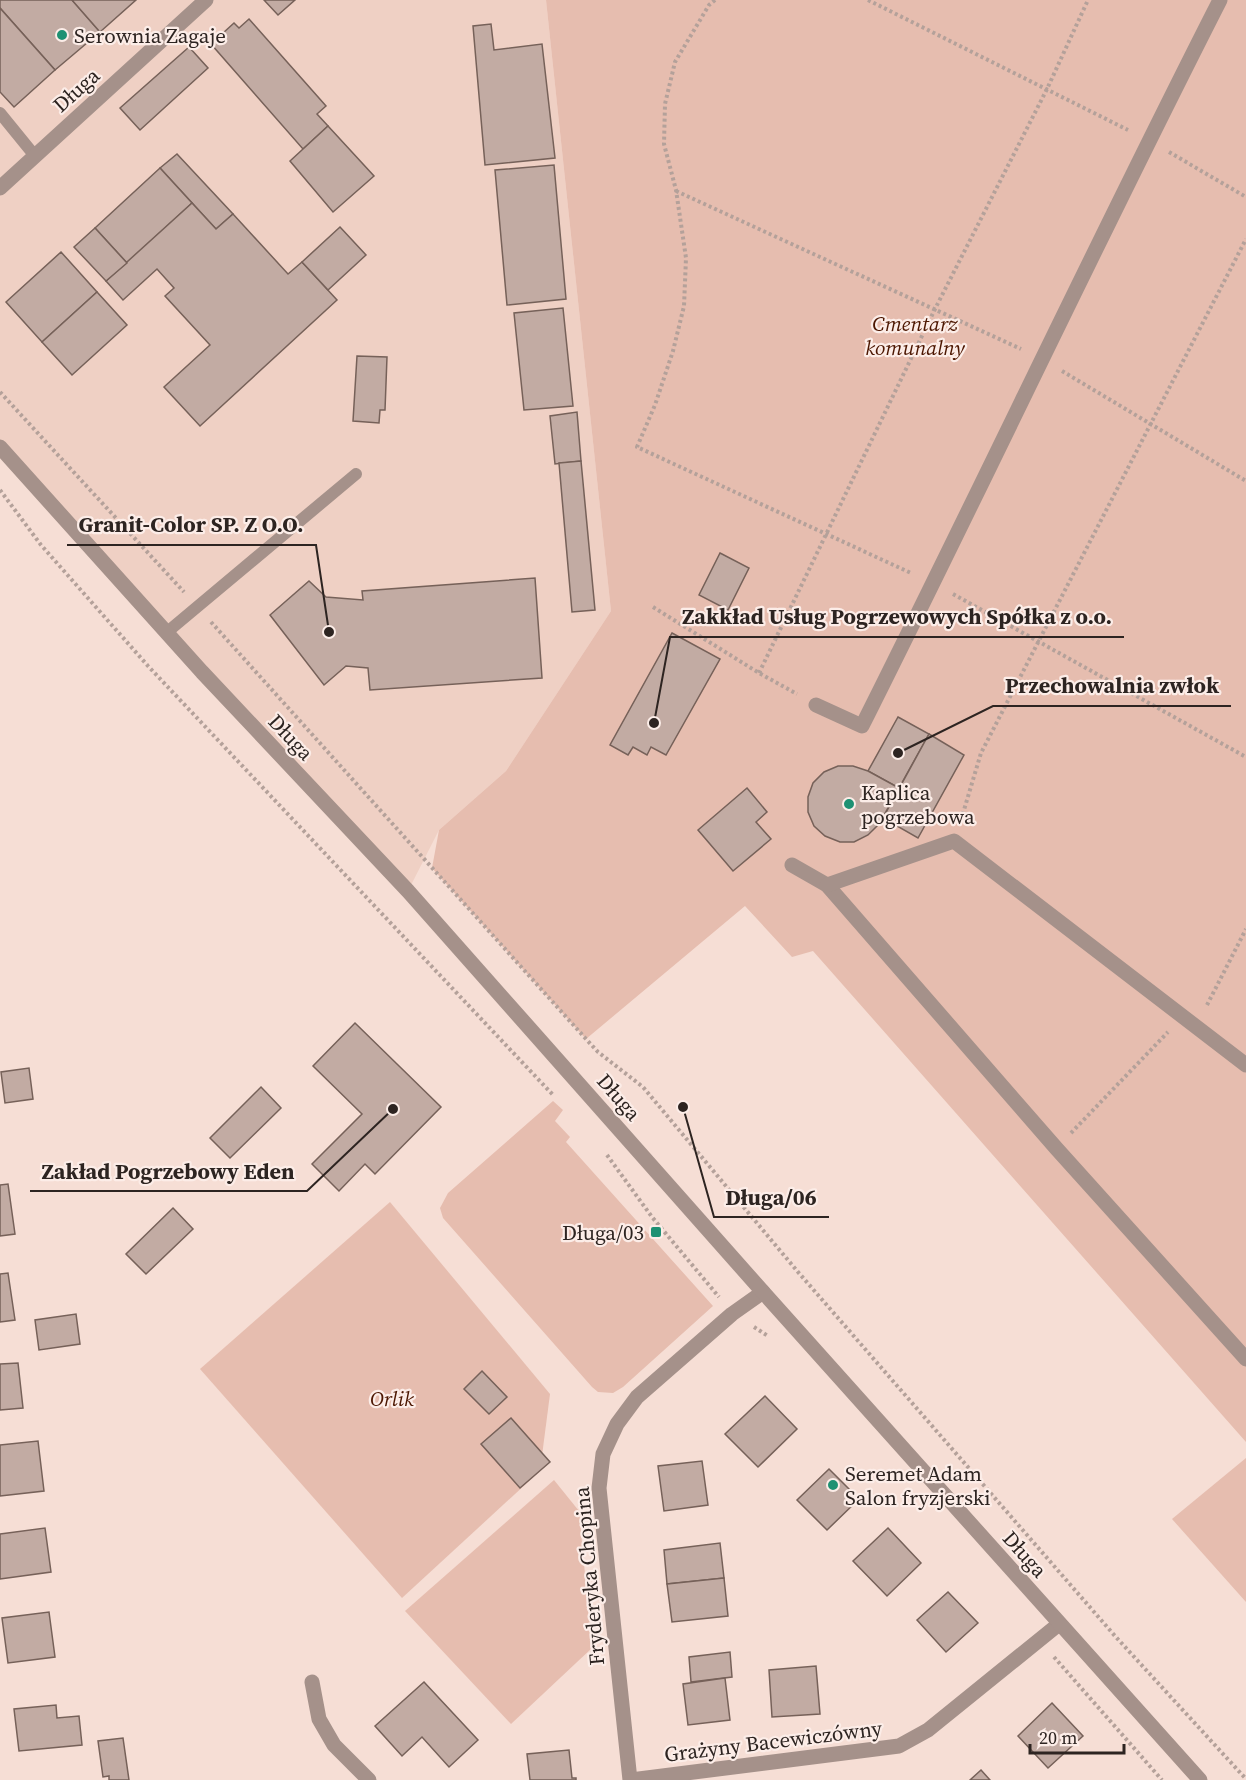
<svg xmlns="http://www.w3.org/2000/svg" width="1246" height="1780" font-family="'Source Serif 4',serif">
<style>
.built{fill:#efd0c4}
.green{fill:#e6bdaf}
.building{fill:#c2aba3;stroke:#766159;stroke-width:1.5}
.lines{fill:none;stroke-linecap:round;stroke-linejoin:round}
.path{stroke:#b4a19a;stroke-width:4;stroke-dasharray:3 3;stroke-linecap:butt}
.service{stroke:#a5918a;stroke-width:12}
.pedestrian{stroke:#a5918a;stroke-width:15}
.minor{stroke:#a5918a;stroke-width:15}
.tertiary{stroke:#a5918a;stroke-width:15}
.poi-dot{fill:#1e9173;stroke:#fcede8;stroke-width:2}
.labels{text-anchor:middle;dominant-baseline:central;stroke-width:4.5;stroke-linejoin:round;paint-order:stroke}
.poi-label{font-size:21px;fill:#2d2421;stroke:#fcede8;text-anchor:start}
.street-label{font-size:21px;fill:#2d2421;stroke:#fcede8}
.park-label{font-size:21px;font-style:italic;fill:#4c1600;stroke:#fcede8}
.leader{fill:none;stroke:#2d2421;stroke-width:2}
.callout-dot{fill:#2d2421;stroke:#fcede8;stroke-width:2}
.callout-label{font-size:22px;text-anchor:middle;font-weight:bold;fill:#2d2421;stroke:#fcede8;stroke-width:4.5;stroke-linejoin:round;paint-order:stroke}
</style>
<rect width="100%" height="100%" fill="#f6ded5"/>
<!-- built -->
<path class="built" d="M0 0H546L611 611 506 771 439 830 408 891 0 447Z"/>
<!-- green -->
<g class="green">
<path d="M546 0H1246V1442L813 951 792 957 745 906 586 1039 432 868 439 830 506 771 611 611Z"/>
<path d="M553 1101 563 1110 555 1121 570 1137 566 1142 713 1306 623 1387 613 1393 598 1392 592 1387 443 1218 440 1208 448 1193Z"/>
<path d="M390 1202 550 1394 540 1471 402 1598 200 1369Z"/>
<path d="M1246 1458V1602L1172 1519Z"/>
<path d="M554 1480 579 1511 592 1648 511 1724 405 1611Z"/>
</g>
<!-- building -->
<g class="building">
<path d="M0 0H72L100 32 55 70 0 8Z"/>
<path d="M72 0H136L100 32Z"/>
<path d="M264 0H295L278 15Z"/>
<path d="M0 8 55 70 14 107 0 92Z"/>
<path d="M249 19 326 106 317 114 328 126 303 149 211 44 234 23 239 28Z"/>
<path d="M491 24 494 50 542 44 555 158 485 165 473 26Z"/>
<path d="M189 47 208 68 140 130 120 108Z"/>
<path d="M328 126 374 176 333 212 290 161Z"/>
<path d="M177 154 233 214 216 229 160 168Z"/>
<path d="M554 165 566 299 507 305 495 170Z"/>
<path d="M160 168 192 203 127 263 95 228Z"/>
<path d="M192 203 216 229 233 214 288 274 302 262 337 300 200 426 164 387 210 345 165 296 174 288 157 269 123 300 106 281Z"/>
<path d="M340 227 366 255 328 290 302 262Z"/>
<path d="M95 228 127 263 106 281 74 247Z"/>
<path d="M61 252 97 292 42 342 6 302Z"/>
<path d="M97 292 127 325 72 375 42 342Z"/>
<path d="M563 308 573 406 524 410 514 313Z"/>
<path d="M357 356 387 357 385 410H380L379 423 353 421Z"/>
<path d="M577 412 581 461 555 464 550 416Z"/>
<path d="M581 461 595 610 572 612 559 463Z"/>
<path d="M720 553 749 568 728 610 699 595Z"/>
<path d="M535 578 542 678 370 690 368 668 346 666 324 685 270 615 309 581 326 597 363 600 362 591Z"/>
<path d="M672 633 720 659 666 755 651 747 647 755 633 747 628 755 610 745Z"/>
<path d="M898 717 929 734 899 788 868 771Z"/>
<path d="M929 734 964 755 918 838 883 818Z"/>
<path d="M838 766H853L868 771 899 788 879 824 868 835 854 842H840L825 836 814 826 808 812V797L813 783 824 772Z"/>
<path d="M747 788 767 812 756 822 771 839 733 871 698 830Z"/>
<path d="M355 1023 441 1107 375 1174 365 1164 339 1191 312 1164 362 1114 313 1066Z"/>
<path d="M29 1068 33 1099 5 1103 1 1072Z"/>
<path d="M261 1087 281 1108 230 1158 210 1138Z"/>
<path d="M8 1184 15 1234 0 1236V1185Z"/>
<path d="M173 1208 193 1229 146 1274 126 1254Z"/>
<path d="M8 1273 15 1320 0 1322V1274Z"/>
<path d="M76 1314 80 1344 39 1350 35 1320Z"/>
<path d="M18 1363 23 1408 0 1410V1364Z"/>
<path d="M482 1371 507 1397 489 1414 464 1389Z"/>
<path d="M765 1396 797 1429 758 1467 725 1434Z"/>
<path d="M511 1418 550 1462 520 1488 481 1444Z"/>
<path d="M38 1441 44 1491 0 1496V1445Z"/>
<path d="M702 1461 708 1505 664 1511 658 1466Z"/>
<path d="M829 1469 859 1499 827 1530 797 1500Z"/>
<path d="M45 1528 51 1572 0 1579V1534Z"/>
<path d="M888 1528 921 1563 887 1596 853 1561Z"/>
<path d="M720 1543 724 1578 667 1584 664 1550Z"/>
<path d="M724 1578 728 1616 672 1622 667 1584Z"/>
<path d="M948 1592 978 1623 946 1652 917 1620Z"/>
<path d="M49 1612 55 1657 8 1663 2 1618Z"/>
<path d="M730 1652 732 1677 691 1682 689 1657Z"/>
<path d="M816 1666 820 1714 772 1717 769 1670Z"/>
<path d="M725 1678 730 1720 688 1725 683 1684Z"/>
<path d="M424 1682 478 1740 449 1767 422 1737 402 1756 375 1726Z"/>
<path d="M1052 1703 1083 1736 1048 1768 1018 1736Z"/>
<path d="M56 1705 57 1718 79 1716 82 1745 19 1751 14 1709Z"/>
<path d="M123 1738 129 1780H109V1776L103 1777 98 1741Z"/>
<path d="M569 1750 572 1778H576V1780H530L527 1754Z"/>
<path d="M981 1770 990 1780H970Z"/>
</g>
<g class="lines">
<!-- path -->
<g class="path">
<path d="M715 0 709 5 675 62 665 104 664 144 676 190 686 258 684 306 673 351 655 405 637 447 911 573"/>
<path d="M868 0 1128 130"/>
<path d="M1169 152 1246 197"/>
<path d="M676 191 1021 349"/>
<path d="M1062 371 1246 481"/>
<path d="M0 392 184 592"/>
<path d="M0 490 41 545 148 666 554 1096"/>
<path d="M953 594 1246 757"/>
<path d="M653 607 759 673 797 694"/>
<path d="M211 622 586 1039 598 1052 643 1087 798 1272 1115 1636 1246 1779"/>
<path d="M759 673 935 309 1047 89 1088 0"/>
<path d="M961 820 981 753 1246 239"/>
<path d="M1207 1005 1246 929"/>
<path d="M1071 1133 1168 1032"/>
<path d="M607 1155 652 1217 719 1297"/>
<path d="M754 1327 768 1336"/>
<path d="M1054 1657 1162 1780"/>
</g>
<!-- service -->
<g class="service">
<path d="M0 113 35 156"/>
<path d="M166 633 356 474"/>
</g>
<!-- pedestrian -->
<g class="pedestrian">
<path d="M816 705 862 726C983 485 1097 241 1220 0"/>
<path d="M792 865 827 885 1056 1148 1246 1359"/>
<path d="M827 885 954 841 1246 1065"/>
</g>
<!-- minor -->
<g class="minor">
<path d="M0 188 206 0"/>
<path d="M312 1682 319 1719 334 1745 369 1780"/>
<path d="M630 1780 599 1488 603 1454 617 1424 637 1397 732 1314 763 1292"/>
<path d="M631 1780 899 1746 928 1730 1059 1624"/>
</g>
<!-- tertiary -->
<path class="tertiary" d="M0 447 202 672 408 891 763 1292 1200 1780"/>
</g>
<!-- markers -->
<g class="poi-dot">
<circle cx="62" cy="35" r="6"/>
<circle cx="849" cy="804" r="6"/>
<rect x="650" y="1226" width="12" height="12" rx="3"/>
<circle cx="833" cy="1485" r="6"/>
</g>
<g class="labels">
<!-- poi labels -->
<g class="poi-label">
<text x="74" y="35">Serownia Zagaje</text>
<text x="861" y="792">Kaplica<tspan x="861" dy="24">pogrzebowa</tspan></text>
<text x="644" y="1232" text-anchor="end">Długa/03</text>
<text x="845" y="1473">Seremet Adam<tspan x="845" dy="24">Salon fryzjerski</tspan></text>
</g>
<!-- street labels -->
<g class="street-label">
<text transform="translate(76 90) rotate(-42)">Długa</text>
<text transform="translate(291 737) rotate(47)">Długa</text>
<text transform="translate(619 1097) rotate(49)">Długa</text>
<text transform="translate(1025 1554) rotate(48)">Długa</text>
<text transform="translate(589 1576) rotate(-95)">Fryderyka Chopina</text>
<text transform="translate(773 1741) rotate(-7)">Grażyny Bacewiczówny</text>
</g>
<!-- park labels -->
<g class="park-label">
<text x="915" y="323">Cmentarz<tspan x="915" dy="24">komunalny</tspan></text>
<text x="392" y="1398">Orlik</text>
</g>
</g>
<!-- callouts -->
<path class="leader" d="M329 632L316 545H67M654 723L670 637H1124M898 753L993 706H1231M393 1109L307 1191H30M683 1107L714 1217H829"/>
<g class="callout-dot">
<circle cx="329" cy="632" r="6"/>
<circle cx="654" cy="723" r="6"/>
<circle cx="898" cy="753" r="6"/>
<circle cx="393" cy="1109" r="6"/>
<circle cx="683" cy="1107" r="6"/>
</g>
<g class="callout-label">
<text x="191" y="532">Granit-Color SP. Z O.O.</text>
<text x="897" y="624">Zakkład Usług Pogrzewowych Spółka z o.o.</text>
<text x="1112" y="693">Przechowalnia zwłok</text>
<text x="168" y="1179">Zakład Pogrzebowy Eden</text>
<text x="771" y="1205">Długa/06</text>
</g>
<!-- scale -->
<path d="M1030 1744v9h94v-9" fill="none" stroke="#2d2421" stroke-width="3"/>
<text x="1039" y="1744" font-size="18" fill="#2d2421" stroke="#fcede8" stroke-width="4.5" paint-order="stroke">20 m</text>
</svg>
